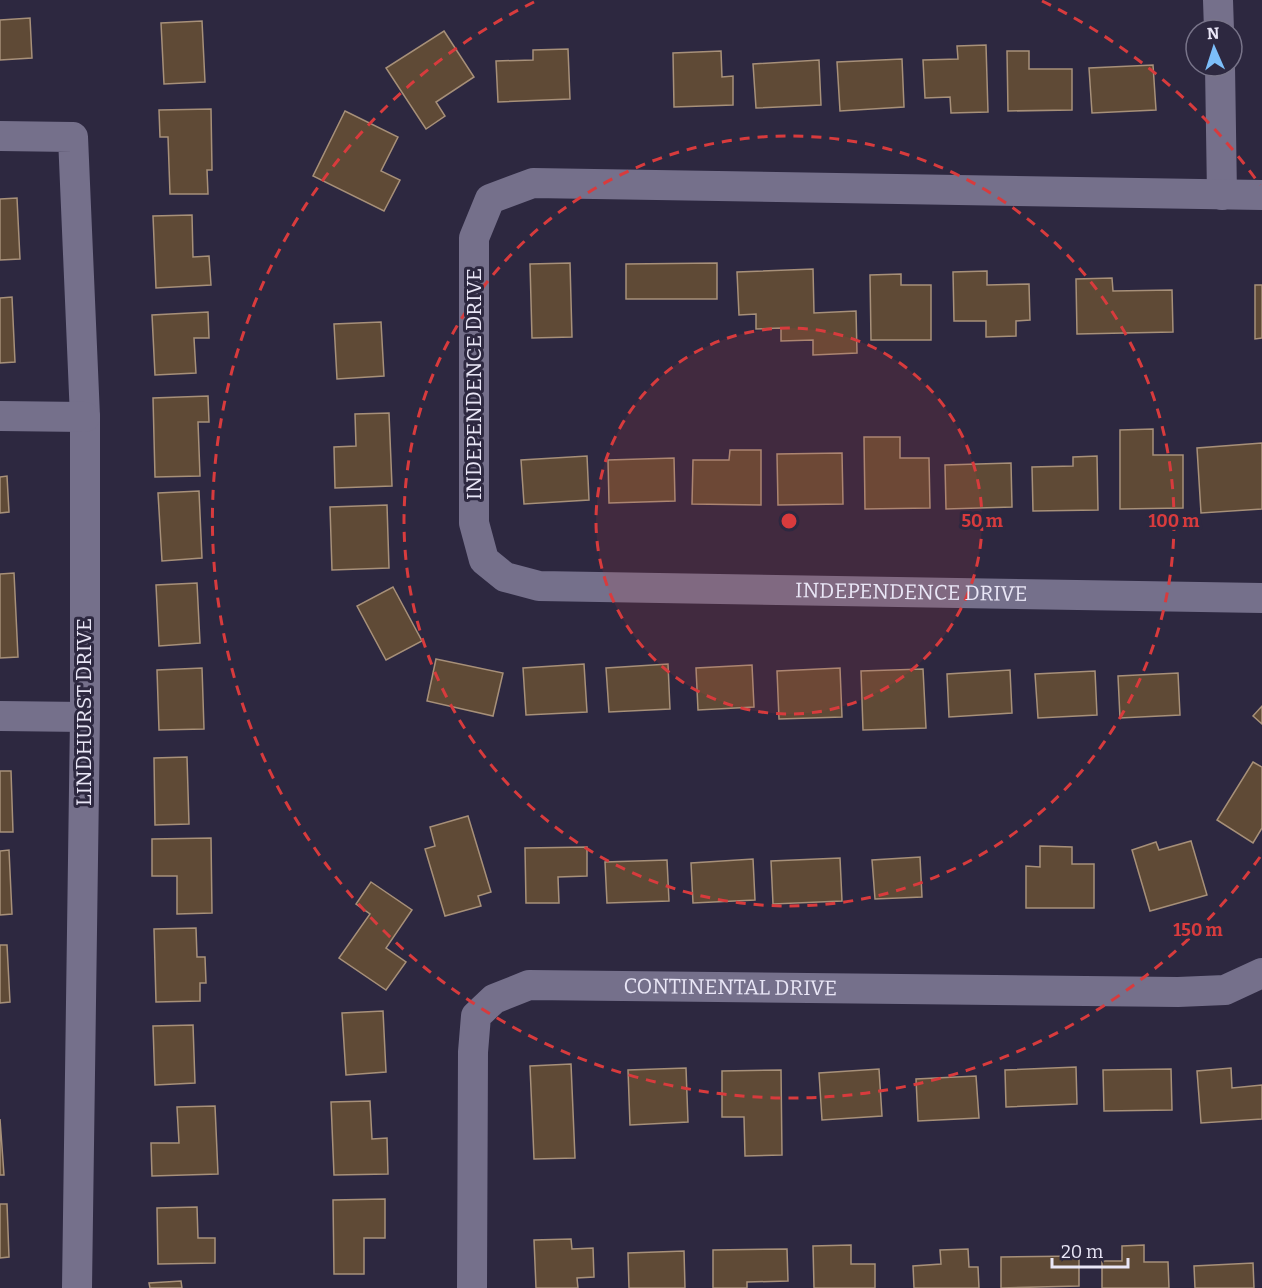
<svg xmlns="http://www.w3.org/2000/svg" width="1262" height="1288" font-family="Bitter,serif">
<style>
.building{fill:#5f4a36;stroke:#a79079;stroke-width:1.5}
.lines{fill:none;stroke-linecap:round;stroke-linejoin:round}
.minor{stroke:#75708b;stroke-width:30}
.ring{fill:none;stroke:#d83b3d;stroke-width:3;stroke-dasharray:10 8}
.labels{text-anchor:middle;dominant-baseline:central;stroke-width:6;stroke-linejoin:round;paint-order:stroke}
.street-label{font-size:21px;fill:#e9e6f6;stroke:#2d2840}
.centre{fill:#d83b3d;stroke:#2d2840;stroke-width:3}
.ring-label{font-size:18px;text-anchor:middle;font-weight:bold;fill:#d83b3d;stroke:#2d2840;stroke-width:6;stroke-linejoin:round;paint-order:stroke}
</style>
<rect width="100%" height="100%" fill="#2d2840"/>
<!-- building -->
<g class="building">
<path d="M30 18 32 58 0 60V20Z"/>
<path d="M202 21 205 82 164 84 161 23Z"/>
<path d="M444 31 474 77 436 102 445 116 426 129 386 68Z"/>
<path d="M986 45 988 112 951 113 950 97 925 98 923 60 958 59 957 46Z"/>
<path d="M568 49 570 99 498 102 496 61 533 60V50Z"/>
<path d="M721 51 722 77 733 76V105L674 107 673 53Z"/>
<path d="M1007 51H1029V69H1072V110L1008 111Z"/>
<path d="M902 59 904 107 840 111 837 62Z"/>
<path d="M819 60 821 105 756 108 753 64Z"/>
<path d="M1153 65 1156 110 1092 113 1089 68Z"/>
<path d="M211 109 212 170H207L208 194H170L168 137H160L159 110Z"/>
<path d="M345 111 398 137 381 171 400 180 384 211 313 176Z"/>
<path d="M17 198 20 259 0 260V199Z"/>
<path d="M192 215 193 257 209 256 211 285 156 288 153 216Z"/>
<path d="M570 263 572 337 532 338 530 264Z"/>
<path d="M717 263V299H626V264Z"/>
<path d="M813 269 814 313 856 311 857 353 813 355V340L781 341V328L756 329V314L739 315 737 272Z"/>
<path d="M987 271V285L1029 284 1030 320 1016 321V336L986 337V321H954L953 272Z"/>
<path d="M901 274V285H931V340H871L870 275Z"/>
<path d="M1112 278 1113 291 1172 290 1173 332 1077 334 1076 279Z"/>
<path d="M1255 285H1262V338L1255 339Z"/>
<path d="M12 297 15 362 0 363V298Z"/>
<path d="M208 312 209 338H194L196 373 155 375 152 315Z"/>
<path d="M381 322 384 376 337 379 334 324Z"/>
<path d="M208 396 209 422H198L200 476 155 477 153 398Z"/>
<path d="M389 413 392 486 335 488 334 447 356 446 355 414Z"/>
<path d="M1153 429V455H1183V508L1120 509V430Z"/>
<path d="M864 437H900V458H929L930 508 865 509Z"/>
<path d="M1262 443V509L1201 513 1197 448Z"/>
<path d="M730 450H761V505L692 504 693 460H729Z"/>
<path d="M842 453 843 504 778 505 777 454Z"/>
<path d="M587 456 589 500 524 504 521 460Z"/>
<path d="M1097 456 1098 510 1033 511 1032 467 1073 466V457Z"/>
<path d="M674 458 675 501 609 503 608 460Z"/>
<path d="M1011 463 1012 507 946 509 945 465Z"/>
<path d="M7 476 9 512 0 513V477Z"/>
<path d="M199 491 202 558 162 561 158 493Z"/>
<path d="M387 505 389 568 332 570 330 507Z"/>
<path d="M14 573 18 657 0 658V574Z"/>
<path d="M197 583 200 643 159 646 156 585Z"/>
<path d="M393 587 422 641 386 660 357 606Z"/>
<path d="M436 659 503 673 493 716 427 701Z"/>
<path d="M584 664 587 712 526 715 523 668Z"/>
<path d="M668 664 670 709 609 712 606 668Z"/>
<path d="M752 665 754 707 698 710 696 668Z"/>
<path d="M202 668 204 729 159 730 157 670Z"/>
<path d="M840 668 842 717 779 719 777 671Z"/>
<path d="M923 669 926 728 863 730 861 671Z"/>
<path d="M1010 670 1012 713 949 717 947 674Z"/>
<path d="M1095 671 1097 715 1038 718 1035 674Z"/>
<path d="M1178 673 1180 715 1120 718 1118 676Z"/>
<path d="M1262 706V724L1253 716Z"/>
<path d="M187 757 189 824 155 825 154 758Z"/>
<path d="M1253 762 1262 767V828L1253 843 1217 820Z"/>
<path d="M0 771H11L13 832H0Z"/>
<path d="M468 816 491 892 478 896 481 906 445 916 425 849 435 846 430 827Z"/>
<path d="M211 838 212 913 177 914V876H152V839Z"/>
<path d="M1191 841 1207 895 1150 911 1132 850 1156 842 1159 850Z"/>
<path d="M1040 846 1072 847V864H1094V908H1026V866L1040 867Z"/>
<path d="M587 847V876L558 877 559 903H526L525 848Z"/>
<path d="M9 850 12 914 0 915V851Z"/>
<path d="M920 857 922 897 875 899 872 860Z"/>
<path d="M840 858 842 901 773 904 771 861Z"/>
<path d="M753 859 755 900 693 903 691 863Z"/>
<path d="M667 860 669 901 607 903 605 862Z"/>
<path d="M371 882 412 910 386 948 406 962 386 990 339 958 370 914 356 904Z"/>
<path d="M196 928 197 957H205L206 983H200V1001L156 1002 154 929Z"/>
<path d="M0 945H7L10 1002 0 1003Z"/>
<path d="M383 1011 386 1072 346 1075 342 1013Z"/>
<path d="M193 1025 195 1083 155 1085 153 1026Z"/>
<path d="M571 1064 575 1158 534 1159 530 1066Z"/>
<path d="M1076 1067 1077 1104 1006 1107 1005 1070Z"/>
<path d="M686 1068 688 1122 630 1125 628 1070Z"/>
<path d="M1231 1068 1232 1088 1262 1085V1119L1201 1123 1197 1071Z"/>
<path d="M879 1069 882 1116 822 1120 819 1073Z"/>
<path d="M1171 1069 1172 1110 1104 1111 1103 1070Z"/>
<path d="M781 1070 782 1155 745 1156 744 1117H722V1071Z"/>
<path d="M976 1076 979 1118 918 1121 916 1079Z"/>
<path d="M370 1101 372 1139 387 1138 388 1174 334 1175 331 1102Z"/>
<path d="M215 1106 218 1174 152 1176 151 1143H179L177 1107Z"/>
<path d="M0 1119 4 1175H0Z"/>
<path d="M385 1199V1238H364V1274H334L333 1200Z"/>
<path d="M0 1204H7L9 1257 0 1258Z"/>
<path d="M197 1207 198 1238H215V1263L158 1264 157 1208Z"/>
<path d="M571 1239 572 1249 593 1248 594 1277 577 1278 578 1288H536L534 1240Z"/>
<path d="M851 1245V1264H875V1288H814L813 1246Z"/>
<path d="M1144 1245V1262H1168L1169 1288H1102V1261H1122V1246Z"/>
<path d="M787 1249 788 1281 747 1282V1288H713V1250Z"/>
<path d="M968 1249 969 1267H978L979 1288H914L913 1266 941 1264 940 1250Z"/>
<path d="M684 1251 685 1288H629L628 1253Z"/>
<path d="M1079 1256V1286L1001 1288V1257Z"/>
<path d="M1253 1263 1254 1288H1195L1194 1266Z"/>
<path d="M181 1281 182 1288H150L149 1283Z"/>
</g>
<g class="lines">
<!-- minor -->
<g class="minor">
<path d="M1218 0 1219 30"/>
<path d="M1220 66 1222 195"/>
<path d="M0 136 73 137 85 417V717L77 1288"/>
<path id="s1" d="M1262 195 533 183 490 199 474 238V523L484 560 505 577 539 586 1262 598"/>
<path d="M0 416 85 417"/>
<path d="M0 716 85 717"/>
<path id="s2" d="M472 1288 473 1052 476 1016 494 999 529 985 1178 992 1225 990 1262 973"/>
</g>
</g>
<!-- distance rings -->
<circle cx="789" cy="521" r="193" fill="#d83b3d" fill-opacity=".12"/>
<g class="ring">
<circle cx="789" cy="521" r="193"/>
<circle cx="789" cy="521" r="385"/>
<path d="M1260 857A578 578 0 1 1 536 1M1042 1A578 578 0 0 1 1260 185"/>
</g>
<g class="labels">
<!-- street labels -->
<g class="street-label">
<text transform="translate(474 384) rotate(-90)">INDEPENDENCE DRIVE</text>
<text stroke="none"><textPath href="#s1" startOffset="1575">INDEPENDENCE DRIVE</textPath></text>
<text transform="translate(84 712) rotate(-90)">LINDHURST DRIVE</text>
<text stroke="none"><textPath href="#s2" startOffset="536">CONTINENTAL DRIVE</textPath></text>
</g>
</g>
<circle cx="789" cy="521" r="9" class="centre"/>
<g class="ring-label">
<text x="982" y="527">50 m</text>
<text x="1174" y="527">100 m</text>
<text x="1198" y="936">150 m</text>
</g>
<!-- north arrow -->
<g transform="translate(1214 48) rotate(357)"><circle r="28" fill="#2d2840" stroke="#787489" stroke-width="1.5"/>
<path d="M0-4.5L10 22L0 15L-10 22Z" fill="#7cbef9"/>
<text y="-9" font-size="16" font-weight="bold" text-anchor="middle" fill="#e9e6f6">N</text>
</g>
<!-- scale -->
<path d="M1052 1258v9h76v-9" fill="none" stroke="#e9e6f6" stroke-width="3"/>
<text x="1061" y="1258" font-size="18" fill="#e9e6f6" stroke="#2d2840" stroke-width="4.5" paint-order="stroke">20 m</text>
</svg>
